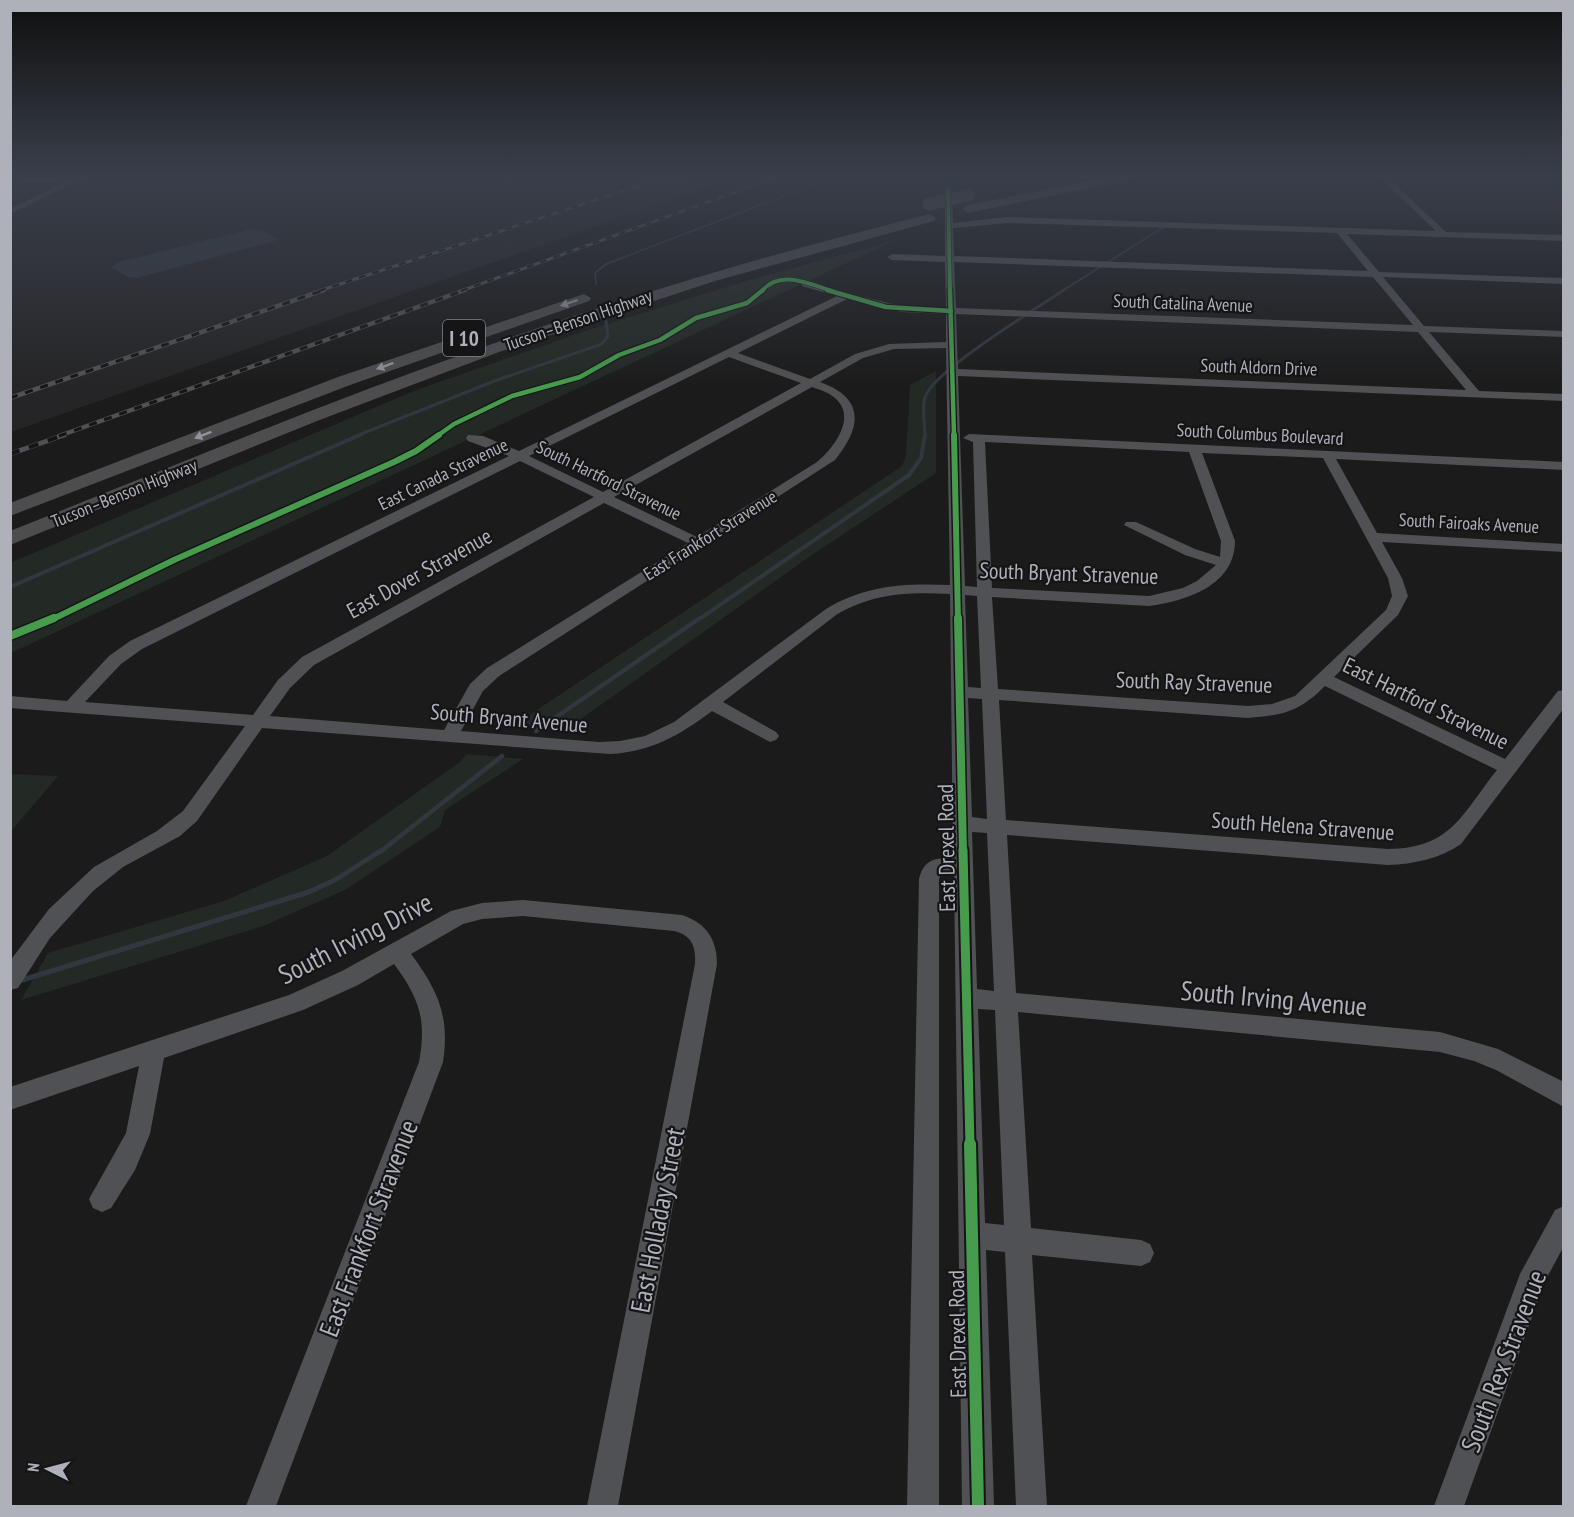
<svg xmlns="http://www.w3.org/2000/svg" width="1574" height="1517" font-family="'PT Sans Narrow',sans-serif">
<style>
.built{fill:#252527}
.green{fill:#232a25}
.water{fill:#31373e}
.lines{fill:none;stroke-linecap:round;stroke-linejoin:round}
.stream-far4{stroke:#31373e;stroke-width:2}
.stream-far3{stroke:#31373e;stroke-width:3}
.stream-far2{stroke:#31373e;stroke-width:4}
.stream-far1{stroke:#31373e;stroke-width:4.5}
.stream{stroke:#31373e;stroke-width:5}
.minor{fill:#505154;fill-rule:evenodd}
.highway{fill:#4d4d50;fill-rule:evenodd}
.rail-far2-casing{stroke:#505154;stroke-width:3}
.rail-far1-casing{stroke:#505154;stroke-width:4.5}
.rail-casing{stroke:#505154;stroke-width:5}
.rail-far2{stroke:#151517;stroke-width:2;stroke-dasharray:7;stroke-linecap:butt}
.rail-far1{stroke:#151517;stroke-width:3;stroke-dasharray:8;stroke-linecap:butt}
.rail{stroke:#151517;stroke-width:4;stroke-dasharray:10;stroke-linecap:butt}
.highway-bridge{stroke:#4d4d50;stroke-width:13}
.cycleway-far5-casing{stroke:#151517;stroke-width:5}
.cycleway-far4-casing{stroke:#151517;stroke-width:7}
.cycleway-far3-casing{stroke:#151517;stroke-width:9}
.cycleway-far2-casing{stroke:#151517;stroke-width:11}
.cycleway-far1-casing{stroke:#151517;stroke-width:13}
.cycleway-casing{stroke:#151517;stroke-width:16}
.cycleway-far5{stroke:#469c4c;stroke-width:4}
.cycleway-far4{stroke:#469c4c;stroke-width:4.5}
.cycleway-far3{stroke:#469c4c;stroke-width:6}
.cycleway-far2{stroke:#469c4c;stroke-width:8}
.cycleway-far1{stroke:#469c4c;stroke-width:9}
.cycleway{stroke:#469c4c;stroke-width:12}
.oneway{fill:#91939a}
.labels{text-anchor:middle;dominant-baseline:central;stroke-width:4.5;stroke-linejoin:round;paint-order:stroke}
.far-street-label{font-size:18px;fill:#aeb1ba;stroke:#151517}
.shield{fill:#151517;stroke:#808289;stroke-width:1.5}
.shield-label{font-size:21px;font-weight:bold;fill:#aeb1ba}
.street-label{font-size:22px;fill:#aeb1ba;stroke:#151517}
.near-street-label{font-size:27px;fill:#aeb1ba;stroke:#151517}
</style>
<rect width="100%" height="100%" fill="#1b1b1b"/>
<!-- built -->
<path class="built" d="M11 176H739L11 432Z"/>
<!-- green -->
<g class="green">
<path d="M896 240 11 653 10 563 416 390 591 329 749 280Z"/>
<path d="M936 371V473L809 557 564 731 510 728 902 466 906 456 910 385Z"/>
<path d="M466 754 523 759 445 810 440 827 345 890 263 926 21 1000 48 953 224 901 327 856 460 762Z"/>
<path d="M11 774 58 776 11 831 10 774Z"/>
</g>
<!-- water -->
<path class="water" d="M260 229 278 240 137 278 128 277 111 267 119 262 248 230Z"/>
<g class="lines">
<!-- stream-far4 -->
<g class="stream-far4">
<path d="M596 284 595 273 606 264 836 176"/>
<path d="M1062 291 1167 225"/>
</g>
<!-- stream-far3 -->
<g class="stream-far3">
<path d="M356 436 497 380 602 344 608 336 606 321"/>
<path d="M925 436C925 424 921 405 926 395 937 369 1037 308 1064 290"/>
</g>
<!-- stream-far2 -->
<g class="stream-far2">
<path d="M10 587 360 435"/>
<path d="M698 620 909 475 921 458 925 435"/>
</g>
<!-- stream-far1 -->
<g class="stream-far1">
<path d="M536 731 700 618"/>
<path d="M380 852 502 756"/>
</g>
<!-- stream -->
<path class="stream" d="M19 981 309 892 335 880 382 850"/>
<!-- minor -->
<g class="minor">
<path d="M78 176H88L10 214V209L63 183 10 181V177L72 179Z"/>
<path d="M1378 176H1386L1446 232 1564 235V241L1347 234 1379 272 1564 278V284L1383 277 1424 326 1564 331V337L1429 332 1479 391 1564 394V401L958 376 965 586 977 587 973 442 963 438 969 434 1564 462V470L1336 459 1377 533 1564 544V552L1382 542 1402 578 1408 596 1398 615 1334 677 1505 759 1558 691 1564 690V708L1461 844C1439 859 1414 864 1388 865L1007 835 1016 993 1440 1032 1498 1049 1564 1082V1107L1496 1070 1474 1061 1440 1052 1018 1012 1031 1228 1141 1240 1150 1244 1154 1253 1150 1262 1141 1266 1032 1255 1047 1506H1016L1005 1252 986 1250 994 1506H962L954 873 941 874 939 879V1506H907L919 879C924 859 935 858 953 858L950 594C908 592 873 593 836 615L723 702 776 732 779 736 776 740 770 742 712 711C680 735 651 752 610 754L262 728 197 821 180 836 123 867 93 891 50 938 18 988 10 990V961L49 909 94 867 157 831 183 811 245 726 10 708V696L67 701 109 656 130 641 509 456 468 441 466 438 468 435 483 436 519 451 837 296 802 286V282L901 306 946 308 945 262 892 260 887 257 892 254 945 256V187L952 189 953 223 1008 217 1436 231ZM1008 223 1337 233 1368 271 954 256 953 228ZM954 262 1373 277 1413 325 956 308ZM847 299 901 312 946 314V342L889 344 855 354 810 379 738 353ZM956 314 1418 332 1466 390 958 369ZM946 348 950 585C904 583 865 585 826 609L674 722 645 736 620 741 599 742 461 731 483 691 499 676 835 460C862 427 865 398 820 382L863 358 894 349ZM729 357 801 383 603 492 529 456ZM812 387C820 390 831 393 837 400 856 419 833 449 817 462L697 537 614 497ZM985 442 1189 452 1221 541 1220 557 1195 549 1136 522H1126L1124 525 1185 555 1216 565 1197 581 1183 588 1149 596 992 588ZM1202 453 1323 458 1388 578 1392 596 1386 610 1295 696 1272 704 1248 706 998 689 992 597 1149 606C1187 601 1235 585 1235 541ZM520 461 594 497 302 657 278 680 253 715 85 702 121 664 142 649ZM604 503 688 543 487 668 470 684 444 730 270 716 290 688 314 665ZM965 595 977 596 981 688 968 687ZM1325 686 1497 770C1461 815 1452 848 1388 849L1006 820 999 700 1248 718C1284 715 1299 712 1325 686ZM968 698 982 699 987 819 972 817ZM972 832 987 833 994 991 977 989ZM978 1009 995 1010 1004 1225 985 1223Z"/>
<path d="M523 900 682 915C706 923 717 939 717 964L618 1506H587L695 964C696 947 692 935 674 931L523 916 482 919 463 924 411 954C438 990 450 1017 443 1062L276 1506H246L419 1062C427 1019 419 998 394 964L358 985 303 1010 164 1058 150 1134 135 1170 111 1208 102 1212 93 1208 89 1199 126 1133 139 1066 10 1110V1087L289 995 342 971 451 911 482 903Z"/>
<path d="M1564 1206V1246L1545 1281 1464 1506H1434L1520 1274 1555 1210Z"/>
</g>
<!-- highway -->
<g class="highway">
<path d="M1115 176H1138L1132 179 968 213 962 209 968 205Z"/>
<path d="M930 214 936 218 934 221 715 281 499 352 317 421 10 545V531C169 468 328 401 489 345 634 294 781 251 930 214Z"/>
<path d="M584 294 591 298 589 301 350 385 10 516V503L338 377Z"/>
</g>
<defs>
<g id="rail-far2">
<path d="M661 183 683 176"/>
<path d="M319 291 668 176"/>
<path d="M461 291 780 176"/>
</g>
<g id="rail-far1">
<path d="M10 398 324 290"/>
<path d="M59 436 465 290"/>
</g>
<path id="rail" d="M10 454 64 435"/>
</defs>
<!-- rail-far2 casing -->
<use href="#rail-far2" class="rail-far2-casing"/>
<!-- rail-far1 casing -->
<use href="#rail-far1" class="rail-far1-casing"/>
<!-- rail casing -->
<use href="#rail" class="rail-casing"/>
<!-- rail-far2 -->
<use href="#rail-far2" class="rail-far2"/>
<!-- rail-far1 -->
<use href="#rail-far1" class="rail-far1"/>
<!-- rail -->
<use href="#rail" class="rail"/>
<!-- highway-bridge -->
<path class="highway-bridge" d="M929 204 968 195"/>
<defs>
<g id="cycleway-far5">
<path d="M948 189 950 291"/>
<path d="M762 291C780 269 809 284 832 291"/>
</g>
<g id="cycleway-far4">
<path d="M827 290 886 307 951 311"/>
<path d="M950 290 954 436"/>
<path d="M437 436 454 424 512 396 580 377 619 355 660 340 696 318 747 303 763 290"/>
</g>
<g id="cycleway-far3">
<path d="M954 435 958 620"/>
<path d="M51 620 174 560 394 462 416 451 439 435"/>
</g>
<g id="cycleway-far2">
<path d="M958 618 963 852"/>
<path d="M10 636 54 618"/>
</g>
<path id="cycleway-far1" d="M963 850 970 1146"/>
<path id="cycleway" d="M970 1144 978 1506"/>
</defs>
<!-- cycleway-far5 casing -->
<use href="#cycleway-far5" class="cycleway-far5-casing"/>
<!-- cycleway-far4 casing -->
<use href="#cycleway-far4" class="cycleway-far4-casing"/>
<!-- cycleway-far3 casing -->
<use href="#cycleway-far3" class="cycleway-far3-casing"/>
<!-- cycleway-far2 casing -->
<use href="#cycleway-far2" class="cycleway-far2-casing"/>
<!-- cycleway-far1 casing -->
<use href="#cycleway-far1" class="cycleway-far1-casing"/>
<!-- cycleway casing -->
<use href="#cycleway" class="cycleway-casing"/>
<!-- cycleway-far5 -->
<use href="#cycleway-far5" class="cycleway-far5"/>
<!-- cycleway-far4 -->
<use href="#cycleway-far4" class="cycleway-far4"/>
<!-- cycleway-far3 -->
<use href="#cycleway-far3" class="cycleway-far3"/>
<!-- cycleway-far2 -->
<use href="#cycleway-far2" class="cycleway-far2"/>
<!-- cycleway-far1 -->
<use href="#cycleway-far1" class="cycleway-far1"/>
<!-- cycleway -->
<use href="#cycleway" class="cycleway"/>
</g>
<!-- one-way arrows -->
<defs><path id="oneway-solid" d="M-6-.8H1V-3.2L6.5 0L1 3.2V.8H-6Z" transform="scale(1.5)"/></defs>
<g class="oneway">
<use href="#oneway-solid" transform="translate(569 303) rotate(162)"/>
<use href="#oneway-solid" transform="translate(385 366) rotate(160)"/>
<use href="#oneway-solid" transform="translate(203 435) rotate(159)"/>
</g>
<!-- sky -->
<linearGradient id="sky" x2="0" y2="1"><stop stop-color="#0f0f0f"/><stop offset="0.45" stop-color="#393f4a"/><stop offset="1" stop-color="#393f4a" stop-opacity="0"/></linearGradient>
<rect width="1574" height="388" fill="url(#sky)"/>
<g class="labels">
<!-- far-street labels -->
<g class="far-street-label">
<text transform="translate(1183 303) rotate(2)">South Catalina Avenue</text>
<text transform="translate(578 320) rotate(-19)">Tucson–Benson Highway</text>
<text transform="translate(1259 367) rotate(2)">South Aldorn Drive</text>
<text transform="translate(1260 434) rotate(3)">South Columbus Boulevard</text>
<text transform="translate(443 474) rotate(-26)">East Canada Stravenue</text>
<text transform="translate(609 480) rotate(26)">South Hartford Stravenue</text>
<text transform="translate(124 493) rotate(-22)">Tucson–Benson Highway</text>
<text transform="translate(1469 523) rotate(3)">South Fairoaks Avenue</text>
<text transform="translate(710 535) rotate(-32)">East Frankfort Stravenue</text>
</g>
<!-- shield labels -->
<rect class="shield" x="443" y="320" width="42" height="36" rx="4.5"/>
<g class="shield-label">
<text x="464" y="338">I 10</text>
</g>
<!-- street labels -->
<g class="street-label">
<text transform="translate(419 573) rotate(-29)">East Dover Stravenue</text>
<text transform="translate(1069 573) rotate(2)">South Bryant Stravenue</text>
<text transform="translate(1194 682) rotate(2)">South Ray Stravenue</text>
<text transform="translate(1426 703) rotate(26)">East Hartford Stravenue</text>
<text transform="translate(509 718) rotate(5)">South Bryant Avenue</text>
<text transform="translate(1303 826) rotate(4)">South Helena Stravenue</text>
<text transform="translate(946 848) rotate(-91)">East Drexel Road</text>
<text transform="translate(957 1334) rotate(-91)">East Drexel Road</text>
</g>
<!-- near-street labels -->
<g class="near-street-label">
<text transform="translate(355 938) rotate(-27)">South Irving Drive</text>
<text transform="translate(1274 998) rotate(5)">South Irving Avenue</text>
<text transform="translate(657 1220) rotate(-79)">East Holladay Street</text>
<text transform="translate(368 1228) rotate(-69)">East Frankfort Stravenue</text>
<text transform="translate(1503 1361) rotate(-69)">South Rex Stravenue</text>
</g>
</g>
<!-- border -->
<rect width="1574" height="1517" fill="none" stroke="#aeb1ba" stroke-width="24"/>
<!-- north arrow -->
<g transform="translate(48 1469) rotate(276)" stroke="#151517" stroke-width="4.5" paint-order="stroke">
<path d="M0-4.5L10 22L0 15L-10 22Z" fill="#aeb1ba"/>
<text y="-9" font-size="16" font-weight="bold" text-anchor="middle" fill="#aeb1ba">N</text>
</g>
</svg>
